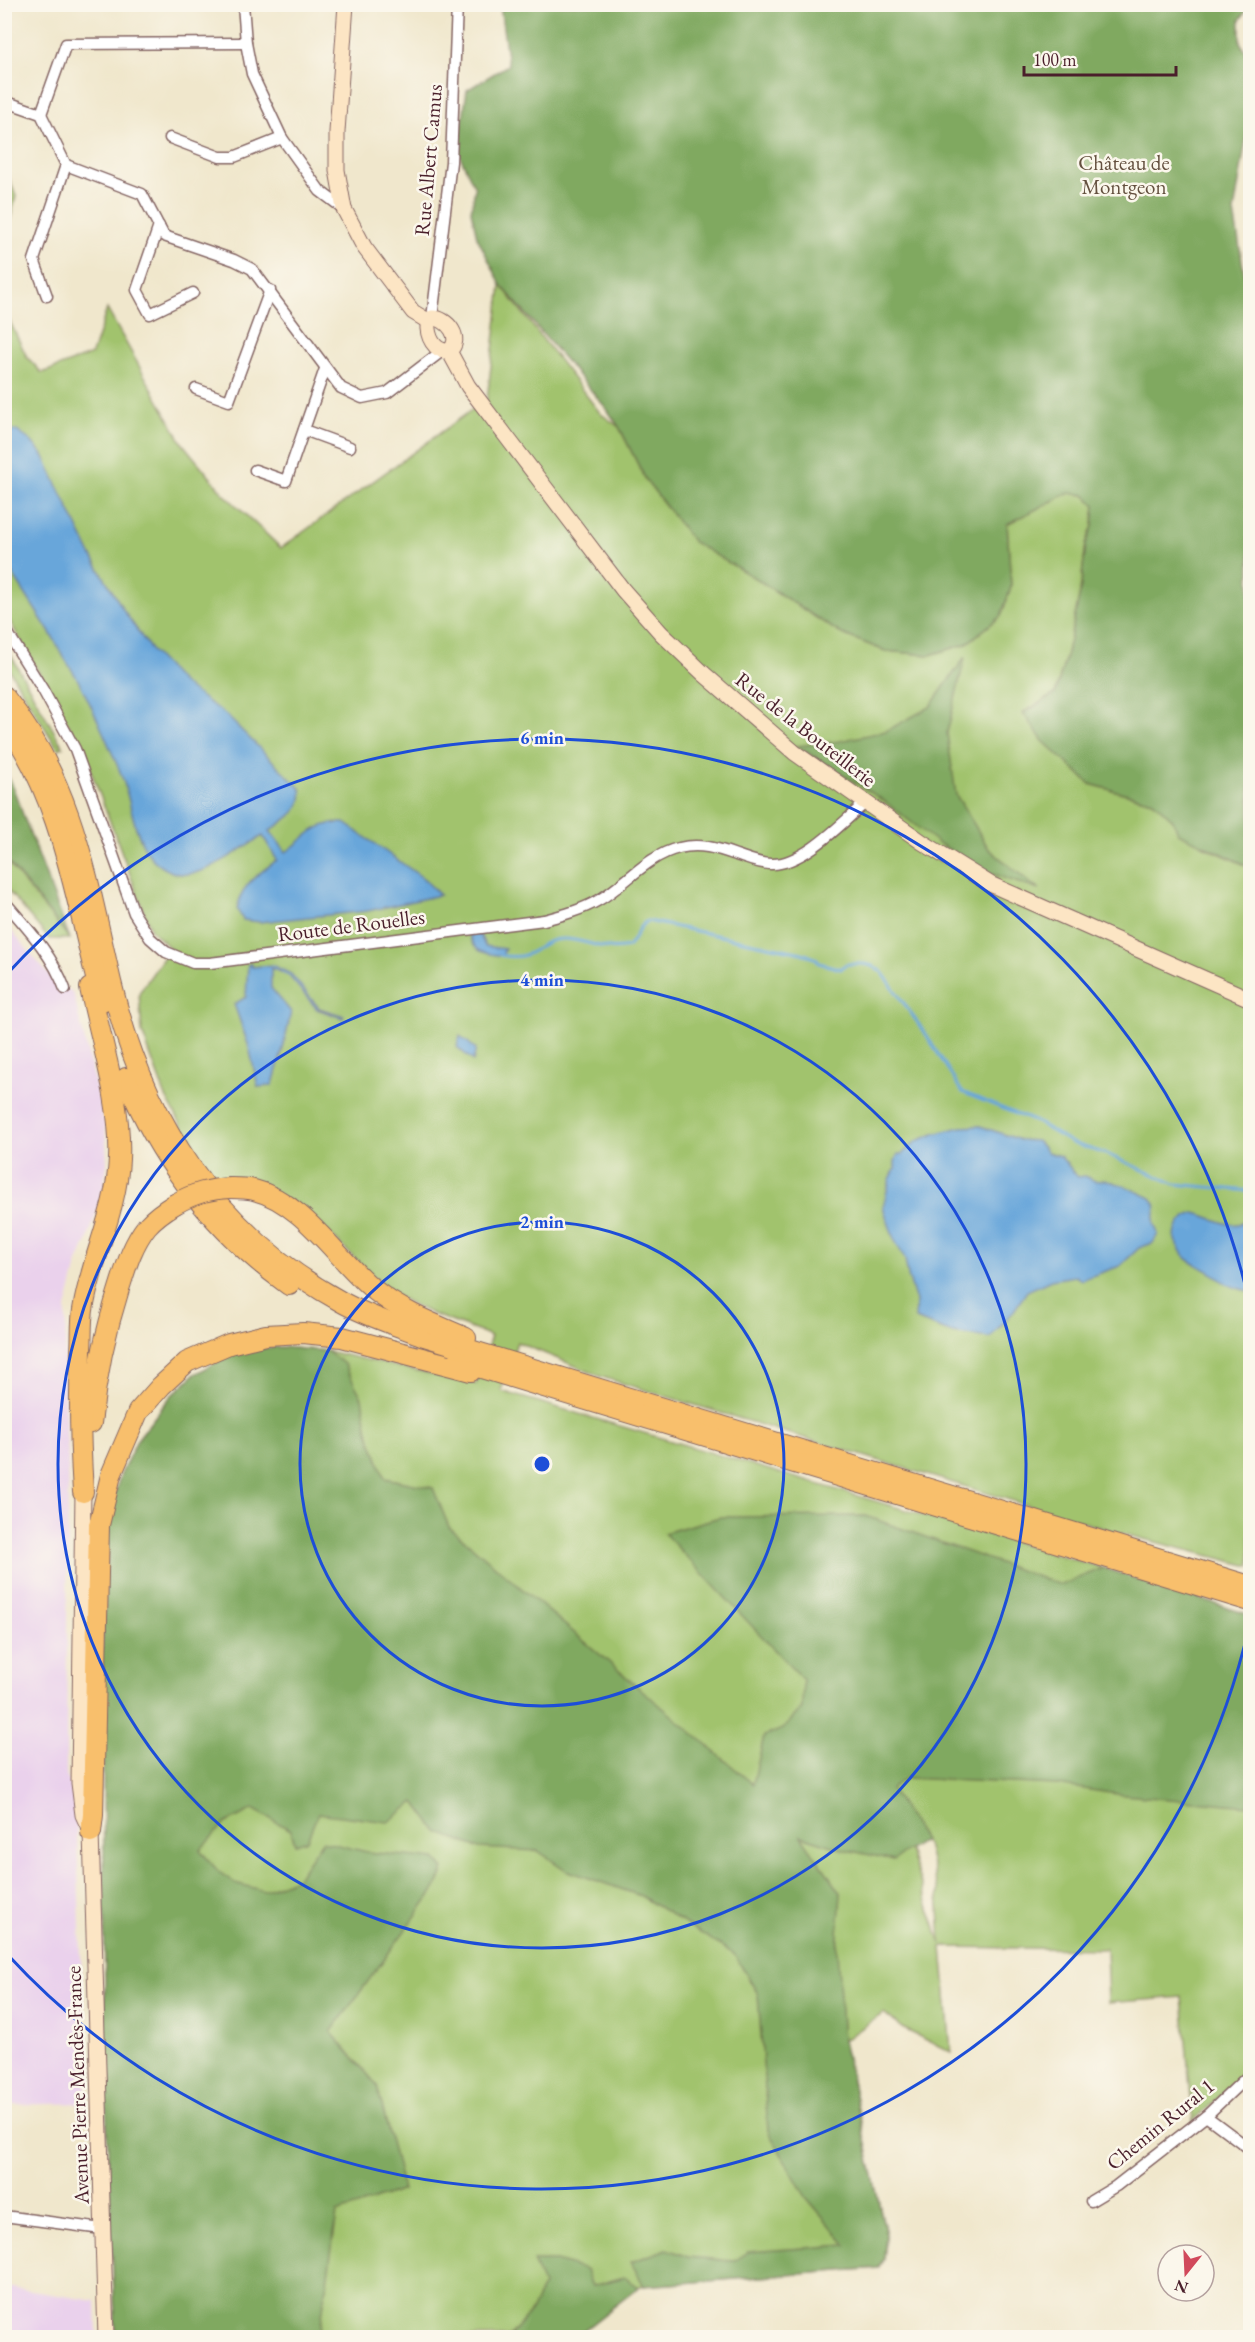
<svg xmlns="http://www.w3.org/2000/svg" width="1255" height="2342" font-family="'EB Garamond',serif">
<style>
.built{fill:#ead1ec}
.green{fill:#a1c36d;stroke:#76714c;stroke-width:1.5;fill-rule:evenodd}
.forest{fill:#80a960;stroke:#656446;stroke-width:1.5}
.water{fill:#68a6da;stroke:#596282;stroke-width:1.5}
.lines{fill:none;stroke-linecap:round;stroke-linejoin:round}
.stream{stroke:#68a6da;stroke-width:3}
.street-casing{stroke:#846563;stroke-width:13}
.secondary-casing{stroke:#846563;stroke-width:17}
.highway-casing{stroke:#846563;stroke-width:22}
.street{stroke:#fff;stroke-width:10}
.secondary{stroke:#fce5c4;stroke-width:15}
.highway{stroke:#f8bf6c;stroke-width:20}
.highway-bridge-casing{stroke:#846563;stroke-width:22;stroke-linecap:butt}
.highway-bridge{stroke:#f8bf6c;stroke-width:20}
.ring{fill:none;stroke:#1d4ed8;stroke-width:3}
.labels{text-anchor:middle;dominant-baseline:central;stroke-width:5;stroke-linejoin:round;paint-order:stroke}
.street-label{font-size:21px;fill:#4a1f2b;stroke:#fbf7ec}
.park-label{font-size:21px;fill:#64503f;stroke:#fbf7ec}
.centre{fill:#1d4ed8;stroke:#fbf7ec;stroke-width:3}
.ring-label{font-size:18px;text-anchor:middle;font-weight:bold;fill:#1d4ed8;stroke:#fbf7ec;stroke-width:5;stroke-linejoin:round;paint-order:stroke}
</style>
<rect width="100%" height="100%" fill="#fbf7ec"/>
<filter id="ink" filterUnits="userSpaceOnUse"><feTurbulence type="fractalNoise" baseFrequency=".0167" numOctaves="2"/><feDisplacementMap in="SourceGraphic" scale="12" xChannelSelector="R" yChannelSelector="G"/><feConvolveMatrix kernelMatrix="1 2 1 2 8 2 1 2 1" color-interpolation-filters="sRGB"/></filter>
<filter id="wash" filterUnits="userSpaceOnUse"><feTurbulence type="fractalNoise" baseFrequency=".008" numOctaves="4" result="noise"/><feDisplacementMap in="SourceGraphic" scale="24" xChannelSelector="R" yChannelSelector="G"/><feGaussianBlur stdDeviation="1.35" result="paint"/><feColorMatrix in="noise" values="0 0 0 0 0 0 0 0 0 0 0 0 0 0 0 0 0 1.4 0 .05"/><feComposite in="paint" operator="in"/></filter>
<g filter="url(#wash)">
<rect width="100%" height="100%" fill="#f0e7cc"/>
<!-- built -->
<g class="built">
<path d="M4 922 60 988 70 990 74 996 105 1126 107 1164 102 1196 87 1241 78 1262 66 1308 64 1402 68 1461 66 1773 76 1810 86 2103 5 2105Z"/>
<path d="M5 2287 96 2301 97 2337H5Z"/>
</g>
<!-- green -->
<g class="green">
<path d="M5 169 16 196 5 240Z"/>
<path d="M501 285 600 413 619 427 646 480 755 578 840 633 885 651 930 655 966 644 1001 616 1011 587 1007 524 1068 493 1085 495 1095 505 1093 526 1086 544 1080 593 1067 653 1055 694 1024 712 1090 784 1153 801 1205 847 1250 867V1566L1116 1532 602 1377 517 1342 501 1391 1103 1568 1250 1615V2069L1193 2121 1182 1997 1108 2003 1106 1949 942 1947 951 2052 902 2028 884 2013 843 2041 886 2235 884 2258 878 2268 640 2286 575 2337H116L111 2231 137 1440 171 1396 195 1374 281 1347 327 1351 476 1384 491 1336 432 1314 392 1294 312 1217 243 1179H211L165 1095 142 1032 139 993 170 948 151 930 83 750 5 613 4 310 27 357 42 373 92 354 107 309 183 444 223 493 281 548 487 399ZM892 1791 928 1848 938 1891 941 1944 898 1815Z"/>
<path d="M4 645H5L63 747 58 749 5 663Z"/>
<path d="M4 858 70 939H49L5 887Z"/>
</g>
<!-- forest -->
<g class="forest">
<path d="M500 5H1250L1240 20V42L1250 59V115L1234 212 1250 309V867L1178 833 1173 820 1153 801 1090 784 1043 741 1023 713 1055 694 1067 653 1080 593 1086 544 1093 526 1095 505 1085 495 1068 493 1007 524 1011 587 1001 616 966 644 930 655 885 651 840 633 755 578 693 542 646 480 619 427 606 408 501 285 477 237 471 211 475 188 458 152 467 90 508 65Z"/>
<path d="M965 657 947 733 956 795 989 849 1039 890 990 873 938 843 883 800 797 746 840 741 886 731 930 707Z"/>
<path d="M4 771 10 780 70 939 5 858Z"/>
<path d="M281 1347 327 1351 344 1364 362 1398 368 1432 385 1478 433 1488 449 1527 753 1784 764 1736 783 1729 802 1708 803 1680 664 1533 720 1517 866 1516 1061 1585 1103 1568 1250 1615V1806L1124 1795 1057 1785 906 1778 891 1789 924 1840 894 1860 842 1849 801 1836 841 1893 837 1950 843 2041 886 2235 884 2258 878 2268 644 2286 631 2262 667 2249 688 2257 735 2261 747 2252 847 2245 806 2197 768 2131 758 1994 734 1954 641 1896 566 1870 538 1851 479 1848 437 1832 415 1802 388 1822 318 1813 307 1840 295 1844 291 1830 253 1809 224 1824 200 1850 219 1872 235 1883 264 1891 297 1878 322 1841 367 1852 435 1859 444 1869 436 1888 331 2032 377 2085 403 2190 337 2213 319 2337 116 2338 106 2104 102 1651 109 1511 121 1474 137 1440 171 1396 195 1374 240 1349Z"/>
<path d="M533 2261H556L586 2270 592 2286 624 2277 639 2287 575 2337H509L532 2310 543 2285Z"/>
</g>
<!-- water -->
<g class="water">
<path d="M5 429 17 431 31 441 43 455 90 553 124 611 151 650 183 684 225 714 301 789C305 811 285 819 270 831L286 852C309 836 314 822 345 823L423 878 440 895 368 911 260 922 243 920 237 909C243 882 256 876 277 860L263 836C239 849 200 883 172 872 162 868 153 861 147 852 132 828 131 800 121 774 108 743 95 712 79 682 71 667 61 655 54 639L5 562Z"/>
<path d="M478 930 485 946 505 949 502 956C481 953 474 953 468 931Z"/>
<path d="M248 964H251L252 967 272 965 291 974 319 1008 344 1016 343 1018 317 1009 289 976 271 968V988L291 1012 283 1049 273 1084 271 1086 258 1087 249 1047 234 1004 246 997Z"/>
<path d="M460 1036 476 1049 473 1061 457 1047Z"/>
<path d="M980 1126 1020 1140 1037 1141 1047 1152 1060 1156 1078 1177 1085 1176 1095 1181 1106 1180 1125 1186 1151 1198 1156 1205 1154 1223 1158 1234 1153 1243 1139 1248 1120 1266 1081 1280 1075 1276 1051 1280 1027 1291 1013 1312 990 1338 952 1333 915 1319 916 1301 908 1276 905 1259 894 1239 883 1207 890 1179 895 1169V1161L898 1154H902L917 1141 934 1134 960 1127Z"/>
<path d="M1195 1213C1206 1215 1227 1227 1238 1224 1242 1223 1246 1219 1250 1217V1291C1235 1289 1224 1284 1213 1274 1199 1264 1184 1263 1178 1245 1175 1238 1174 1235 1177 1228 1181 1219 1186 1216 1195 1213Z"/>
</g>
<g class="lines">
<!-- stream -->
<path class="stream" d="M500 955C537 963 536 939 562 939 585 938 605 953 628 947 637 938 636 926 648 921L802 953 817 959 819 963 841 969 846 964C860 964 871 962 882 972L927 1036 962 1092 1036 1122 1072 1143 1109 1155 1175 1184 1250 1191"/>
</g>
</g>
<g filter="url(#ink)">
<g class="lines">
<defs>
<g id="street">
<path d="M243 4 246 43 252 74 282 138 320 191 344 209"/>
<path d="M4 101 41 114 66 165 142 194 164 236 234 260 252 269 341 388 362 398 387 393 442 351"/>
<path d="M41 114 66 44 246 43"/>
<path d="M170 138 220 157H234L282 138"/>
<path d="M159 226 137 290 150 314 193 293"/>
<path d="M47 296 34 260 66 165"/>
<path d="M432 318 451 162 457 4"/>
<path d="M196 389 229 401 270 290"/>
<path d="M304 430 350 447"/>
<path d="M255 470 286 481 325 369"/>
<path d="M4 627 43 690 75 749 134 913 150 938 166 952 193 963H210L544 920C563 915 582 910 599 900 625 885 648 855 679 848 699 843 717 848 736 855 748 859 759 864 771 864 803 865 842 823 865 803"/>
<path d="M4 901C28 929 52 954 65 989"/>
<path d="M1206 2116 1250 2149"/>
<path d="M1091 2201 1116 2186 1206 2116 1250 2074"/>
<path d="M4 2216 102 2229"/>
</g>
<g id="secondary">
<path d="M346 4 337 132V170L344 209 364 247 413 312 428 321"/>
<path d="M432 318C447 317 464 339 449 351 434 352 427 336 428 323Z"/>
<path d="M449 351 468 386 623 590 661 633 704 674 795 753 922 842 990 884 1250 999"/>
<path d="M83 1492 79 1783 83 1815 91 1832 106 2338"/>
</g>
<g id="highway">
<path d="M4 696C73 783 87 878 111 982 143 1118 216 1233 340 1301 366 1316 396 1325 424 1336L1250 1586"/>
<path d="M4 719C64 800 76 906 102 1001"/>
<path d="M126 1078C161 1162 215 1232 289 1285"/>
<path d="M231 1188C239 1188 247 1188 254 1190 303 1202 336 1258 373 1289 400 1311 434 1324 466 1338"/>
<path d="M458 1361 1250 1601"/>
<path d="M91 1423C96 1377 105 1333 119 1289 126 1267 132 1245 147 1226 155 1217 165 1210 175 1204"/>
<path d="M83 1492C80 1445 79 1398 81 1351 82 1337 81 1323 83 1310 91 1259 117 1210 119 1159 122 1105 101 1041 90 988"/>
<path d="M91 1832 93 1815 99 1525 111 1475 138 1412 161 1386 187 1362 229 1344 266 1335 303 1333 342 1337 471 1371"/>
</g>
</defs>
<!-- street casing -->
<use href="#street" class="street-casing"/>
<!-- secondary casing -->
<use href="#secondary" class="secondary-casing"/>
<!-- highway casing -->
<use href="#highway" class="highway-casing"/>
<!-- street -->
<use href="#street" class="street"/>
<!-- secondary -->
<use href="#secondary" class="secondary"/>
<!-- highway -->
<use href="#highway" class="highway"/>
<defs>
<path id="highway-bridge" d="M175 1204C194 1193 210 1189 231 1188"/>
</defs>
<!-- highway-bridge casing -->
<use href="#highway-bridge" class="highway-bridge-casing"/>
<!-- highway-bridge -->
<use href="#highway-bridge" class="highway-bridge"/>
</g>
</g>
<!-- distance rings -->
<g class="ring">
<circle cx="542" cy="1464" r="242"/>
<circle cx="542" cy="1464" r="484"/>
<path d="M1249 1627A726 726 0 0 1 7 1954M7 974A726 726 0 0 1 1249 1301"/>
</g>
<g class="labels">
<!-- street labels -->
<g class="street-label">
<text transform="translate(428 160) rotate(-85)">Rue Albert Camus</text>
<text transform="translate(806 729) rotate(38)">Rue de la Bouteillerie</text>
<text transform="translate(351 925) rotate(-7)">Route de Rouelles</text>
<text transform="translate(77 2085) rotate(-92)">Avenue Pierre Mendès-France</text>
<text transform="translate(1160 2124) rotate(-39)">Chemin Rural 1</text>
</g>
<!-- park labels -->
<g class="park-label">
<text x="1124" y="162">Château de<tspan x="1124" dy="24">Montgeon</tspan></text>
</g>
</g>
<circle cx="542" cy="1464" r="9" class="centre"/>
<g class="ring-label">
<text x="542" y="744">6 min</text>
<text x="542" y="986">4 min</text>
<text x="542" y="1228">2 min</text>
</g>
<!-- margin -->
<rect width="1255" height="2342" fill="none" stroke="#fbf7ec" stroke-width="24"/>
<!-- north arrow -->
<g transform="translate(1186 2273) rotate(198)"><circle r="28" fill="#fbf7ec" stroke="#b4a19f" stroke-width="1.5"/>
<path d="M0-4.5L10 22L0 15L-10 22Z" fill="#d1495b"/>
<text y="-9" font-size="16" font-weight="bold" text-anchor="middle" fill="#4a1f2b">N</text>
</g>
<!-- scale -->
<path d="M1024 66v9h152v-9" fill="none" stroke="#4a1f2b" stroke-width="3"/>
<text x="1033" y="66" font-size="18" fill="#4a1f2b" stroke="#fbf7ec" stroke-width="4.5" paint-order="stroke">100 m</text>
</svg>
